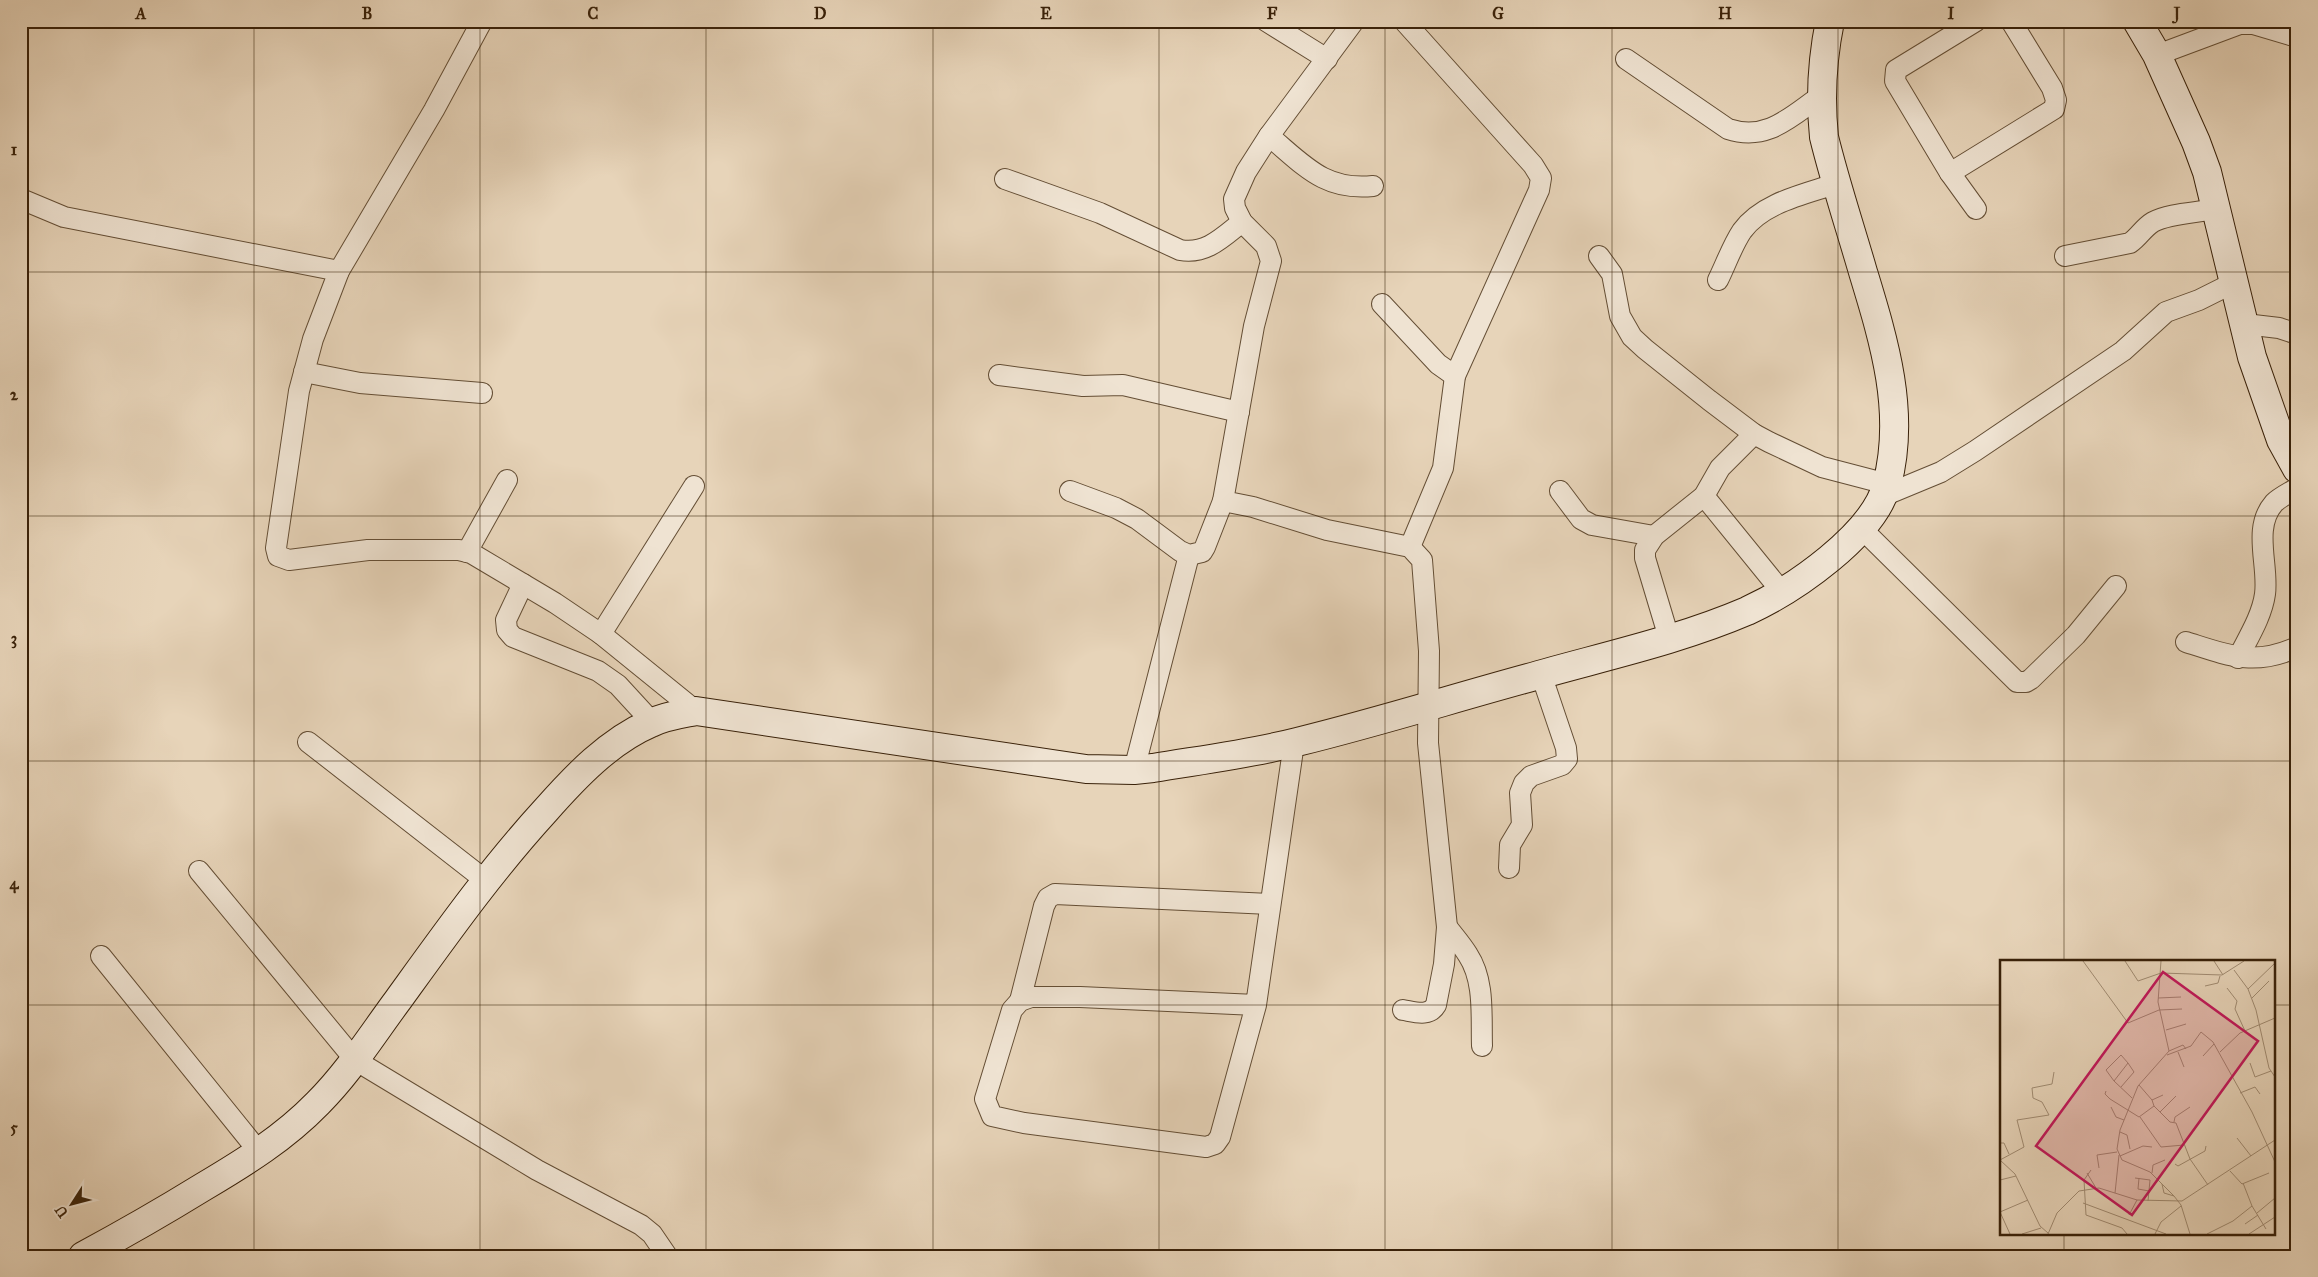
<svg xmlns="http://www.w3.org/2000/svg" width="2318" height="1277" font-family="'IM FELL Great Primer',serif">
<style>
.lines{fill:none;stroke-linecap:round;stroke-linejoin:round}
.minor-casing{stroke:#644e35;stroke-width:22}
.secondary-casing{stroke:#392109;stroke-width:30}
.minor{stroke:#efe3d2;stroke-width:20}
.secondary{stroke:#efe3d2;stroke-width:28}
.grid{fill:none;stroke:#392109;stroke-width:1;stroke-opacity:0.55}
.inset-road{fill:none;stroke:#a18c73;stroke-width:1}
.view{fill:#c2185b;fill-opacity:0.15;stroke:#c2185b;stroke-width:2.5}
.inset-edge{fill:none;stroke:#392109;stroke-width:2.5}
.neatline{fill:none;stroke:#392109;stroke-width:2}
.grid-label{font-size:16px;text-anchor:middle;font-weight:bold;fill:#392109}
</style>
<rect width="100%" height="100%" fill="#e7d4b9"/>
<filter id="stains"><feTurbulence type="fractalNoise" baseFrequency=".004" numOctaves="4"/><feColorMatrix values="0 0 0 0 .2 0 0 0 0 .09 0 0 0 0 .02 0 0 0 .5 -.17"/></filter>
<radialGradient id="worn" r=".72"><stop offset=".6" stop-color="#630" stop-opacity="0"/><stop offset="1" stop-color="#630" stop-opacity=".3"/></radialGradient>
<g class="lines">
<defs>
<g id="minor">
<path d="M482 21 434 110 339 271 313 339 299 391 276 548 278 556 289 560 368 550H459L471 553 555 603 601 634 696 711"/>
<path d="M1266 21 1327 59"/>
<path d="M1354 21 1269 136 1246 172 1234 199 1235 208 1242 222 1266 246 1271 261 1254 326 1223 501 1253 507 1327 530 1410 547 1422 560 1429 651 1428 743 1447 927 1444 964 1436 1005C1429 1017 1415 1012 1403 1010"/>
<path d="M1404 21 1533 165 1541 178 1539 190 1455 376 1443 468 1410 547"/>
<path d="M2157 55 2240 24H2253L2297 37"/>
<path d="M1626 59 1728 129C1768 142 1791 116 1822 95"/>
<path d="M1269 136C1304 165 1324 191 1373 186"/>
<path d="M1950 173 2054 109 2056 100 2052 88 2011 21"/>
<path d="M1005 179 1100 213 1180 250C1206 255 1223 237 1242 222"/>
<path d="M21 199 64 217 339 271"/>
<path d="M1976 209 1950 173 1895 81 1896 70 1976 21"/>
<path d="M1599 256 1612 274 1620 316 1632 337 1645 349 1709 400 1754 434 1769 442 1822 467 1887 484"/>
<path d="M2065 256 2130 243C2139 237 2143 228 2153 222 2170 213 2196 213 2215 209"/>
<path d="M1718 280C1726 264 1732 246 1742 231 1763 202 1806 194 1838 183"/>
<path d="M1382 304 1438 364 1455 376"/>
<path d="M2245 324 2279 328 2297 334"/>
<path d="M304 372 360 383 482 393"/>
<path d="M999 375 1083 386 1123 385 1239 412"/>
<path d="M1070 491 1116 508 1137 519 1180 551 1189 555 1202 552 1205 547 1223 501"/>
<path d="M1560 491 1581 519 1592 525 1654 536"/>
<path d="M1704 496 1782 592"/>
<path d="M1883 496 1941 472 1975 451 2123 351 2166 312 2199 300 2233 283"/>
<path d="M1861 528 2017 682H2026L2031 679 2076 635 2116 586"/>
<path d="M467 552 507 480"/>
<path d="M523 584 506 620 507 630 513 637 598 671 618 685 652 722"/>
<path d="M601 634 694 486"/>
<path d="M1669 638 1645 558V550L1654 536 1704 496 1720 468 1754 434"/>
<path d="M2186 642C2227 655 2254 667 2297 647"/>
<path d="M2238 658C2248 638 2262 616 2265 594 2269 565 2252 528 2274 503 2280 497 2289 493 2297 488"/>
<path d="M308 742 485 880"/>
<path d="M1134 770 1189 555"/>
<path d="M1509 868 1510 845 1522 825 1520 793 1524 783 1531 776 1562 765 1567 759 1566 748 1541 674"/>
<path d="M199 871 355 1060 537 1170 641 1225 652 1234 667 1256"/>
<path d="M1447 927C1454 936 1462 945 1468 955 1485 981 1481 1016 1482 1046"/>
<path d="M101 956 260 1153"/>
<path d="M1020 1001 1044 906 1048 898 1055 894 1270 904"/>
<path d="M1256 1005 1220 1137 1215 1144 1206 1147 1024 1123 992 1116 985 1099 1012 1010 1020 1001 1031 997H1080L1256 1005 1294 743"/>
</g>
<g id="secondary">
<path d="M2137 21 2157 55 2196 142 2207 172 2252 357 2281 440 2297 469"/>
<path d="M83 1256C124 1234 164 1211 203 1187 245 1162 284 1138 318 1103 349 1072 372 1035 398 1000 445 935 491 870 545 811 575 777 609 741 651 723 665 716 681 714 696 711L1086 769 1134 770 1153 768C1201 760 1250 754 1297 742 1375 723 1451 699 1528 678 1601 657 1677 641 1747 611 1793 590 1874 535 1887 484 1906 412 1884 341 1863 272 1850 227 1835 182 1824 137 1820 98 1822 60 1830 21"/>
</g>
</defs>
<!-- minor casing -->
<use href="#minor" class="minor-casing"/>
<!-- secondary casing -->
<use href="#secondary" class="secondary-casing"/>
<!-- minor -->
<use href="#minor" class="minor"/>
<!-- secondary -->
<use href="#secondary" class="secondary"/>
</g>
<!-- grid -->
<path class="grid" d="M254 21V1256M480 21V1256M706 21V1256M933 21V1256M1159 21V1256M1385 21V1256M1612 21V1256M1838 21V1256M2064 21V961M21 272H2297M21 516H2297M21 761H2297M21 1005H2002M2274 1005H2297M2064 1233V1256"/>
<!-- overview -->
<g transform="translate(2000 960)">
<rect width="275" height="275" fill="#e7d4b9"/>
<path class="inset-road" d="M83 1 128 63 159 50 182 49M125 1 138 21 161 13 222 15 244 1M161 1 158 42 169 91 138 126 120 170 117 189 122 200 150 212 174 236 181 245 190 274M214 1 223 15M234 10 248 29 256 50 269 108 275 117M205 26 218 23 220 16M227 28 237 41 235 49 245 71M248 29 275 3M158 38 181 37M252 38 269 21M166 70 186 64M169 91 183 85 186 89M178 92 184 107M220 92 240 73 275 58M167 95 191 86 201 72 213 82 252 152 275 202M203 96 214 84M250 103 255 117 271 111M114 121 106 110 121 95 128 103 114 121 132 138M139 125 152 140M121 127 134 112 128 103M106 131 105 134 110 139 139 157 154 146 170 162 176 163 190 199 208 225M240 133 255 127 260 134M154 146 152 140 163 135M111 147 116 157 124 160M160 152 176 136M140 157 161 187 184 185M174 162 175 157 190 147M120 172 127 175 130 189M237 178 251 196M0 183H4L9 194M120 196 143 186 152 187M0 200 24 187 17 160 49 155 42 142 33 138 32 128 52 124 54 112M0 200 15 214 40 266 48 273M175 204 178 206 205 191 206 186M99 208 97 195 117 192M91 210 84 220 86 255 122 268 127 274M230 211 242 224 269 213M87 213 96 228M152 213 153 205 165 200M135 218 150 220 148 241M139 218 138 229 149 231M0 220 16 216M243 223 252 246M162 224 164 233 174 236M115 233 119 195M83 243 166 274M257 253 275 238M129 255 137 240M245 264 258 255M10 274 0 252 28 240M22 274 41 268M48 274 57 253 79 231 99 228 137 240 182 241 275 180M155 274 161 262 181 246M207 274 233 261 252 246 266 269M249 274 275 257"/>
<path class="view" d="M163 12 258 81 132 255 36 186Z"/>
<rect width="275" height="275" class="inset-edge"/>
</g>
<!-- margin -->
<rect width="2318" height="1277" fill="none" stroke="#e7d4b9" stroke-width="55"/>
<!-- north arrow -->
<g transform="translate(72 1204) rotate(234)" stroke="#efe3d2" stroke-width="4" paint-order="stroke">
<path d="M0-4L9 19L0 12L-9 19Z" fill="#392109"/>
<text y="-8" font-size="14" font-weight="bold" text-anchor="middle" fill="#392109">U</text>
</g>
<rect x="28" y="28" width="2262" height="1222" class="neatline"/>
<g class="grid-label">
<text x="141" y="19">A</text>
<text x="367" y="19">B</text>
<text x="593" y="19">C</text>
<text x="820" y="19">D</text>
<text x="1046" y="19">E</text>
<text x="1272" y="19">F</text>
<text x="1498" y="19">G</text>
<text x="1725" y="19">H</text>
<text x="1951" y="19">I</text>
<text x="2177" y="19">J</text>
<text x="14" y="155">1</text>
<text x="14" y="400">2</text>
<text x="14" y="644">3</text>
<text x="14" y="889">4</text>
<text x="14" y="1133">5</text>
</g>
<rect width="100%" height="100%" filter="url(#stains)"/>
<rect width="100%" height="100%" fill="url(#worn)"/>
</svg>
